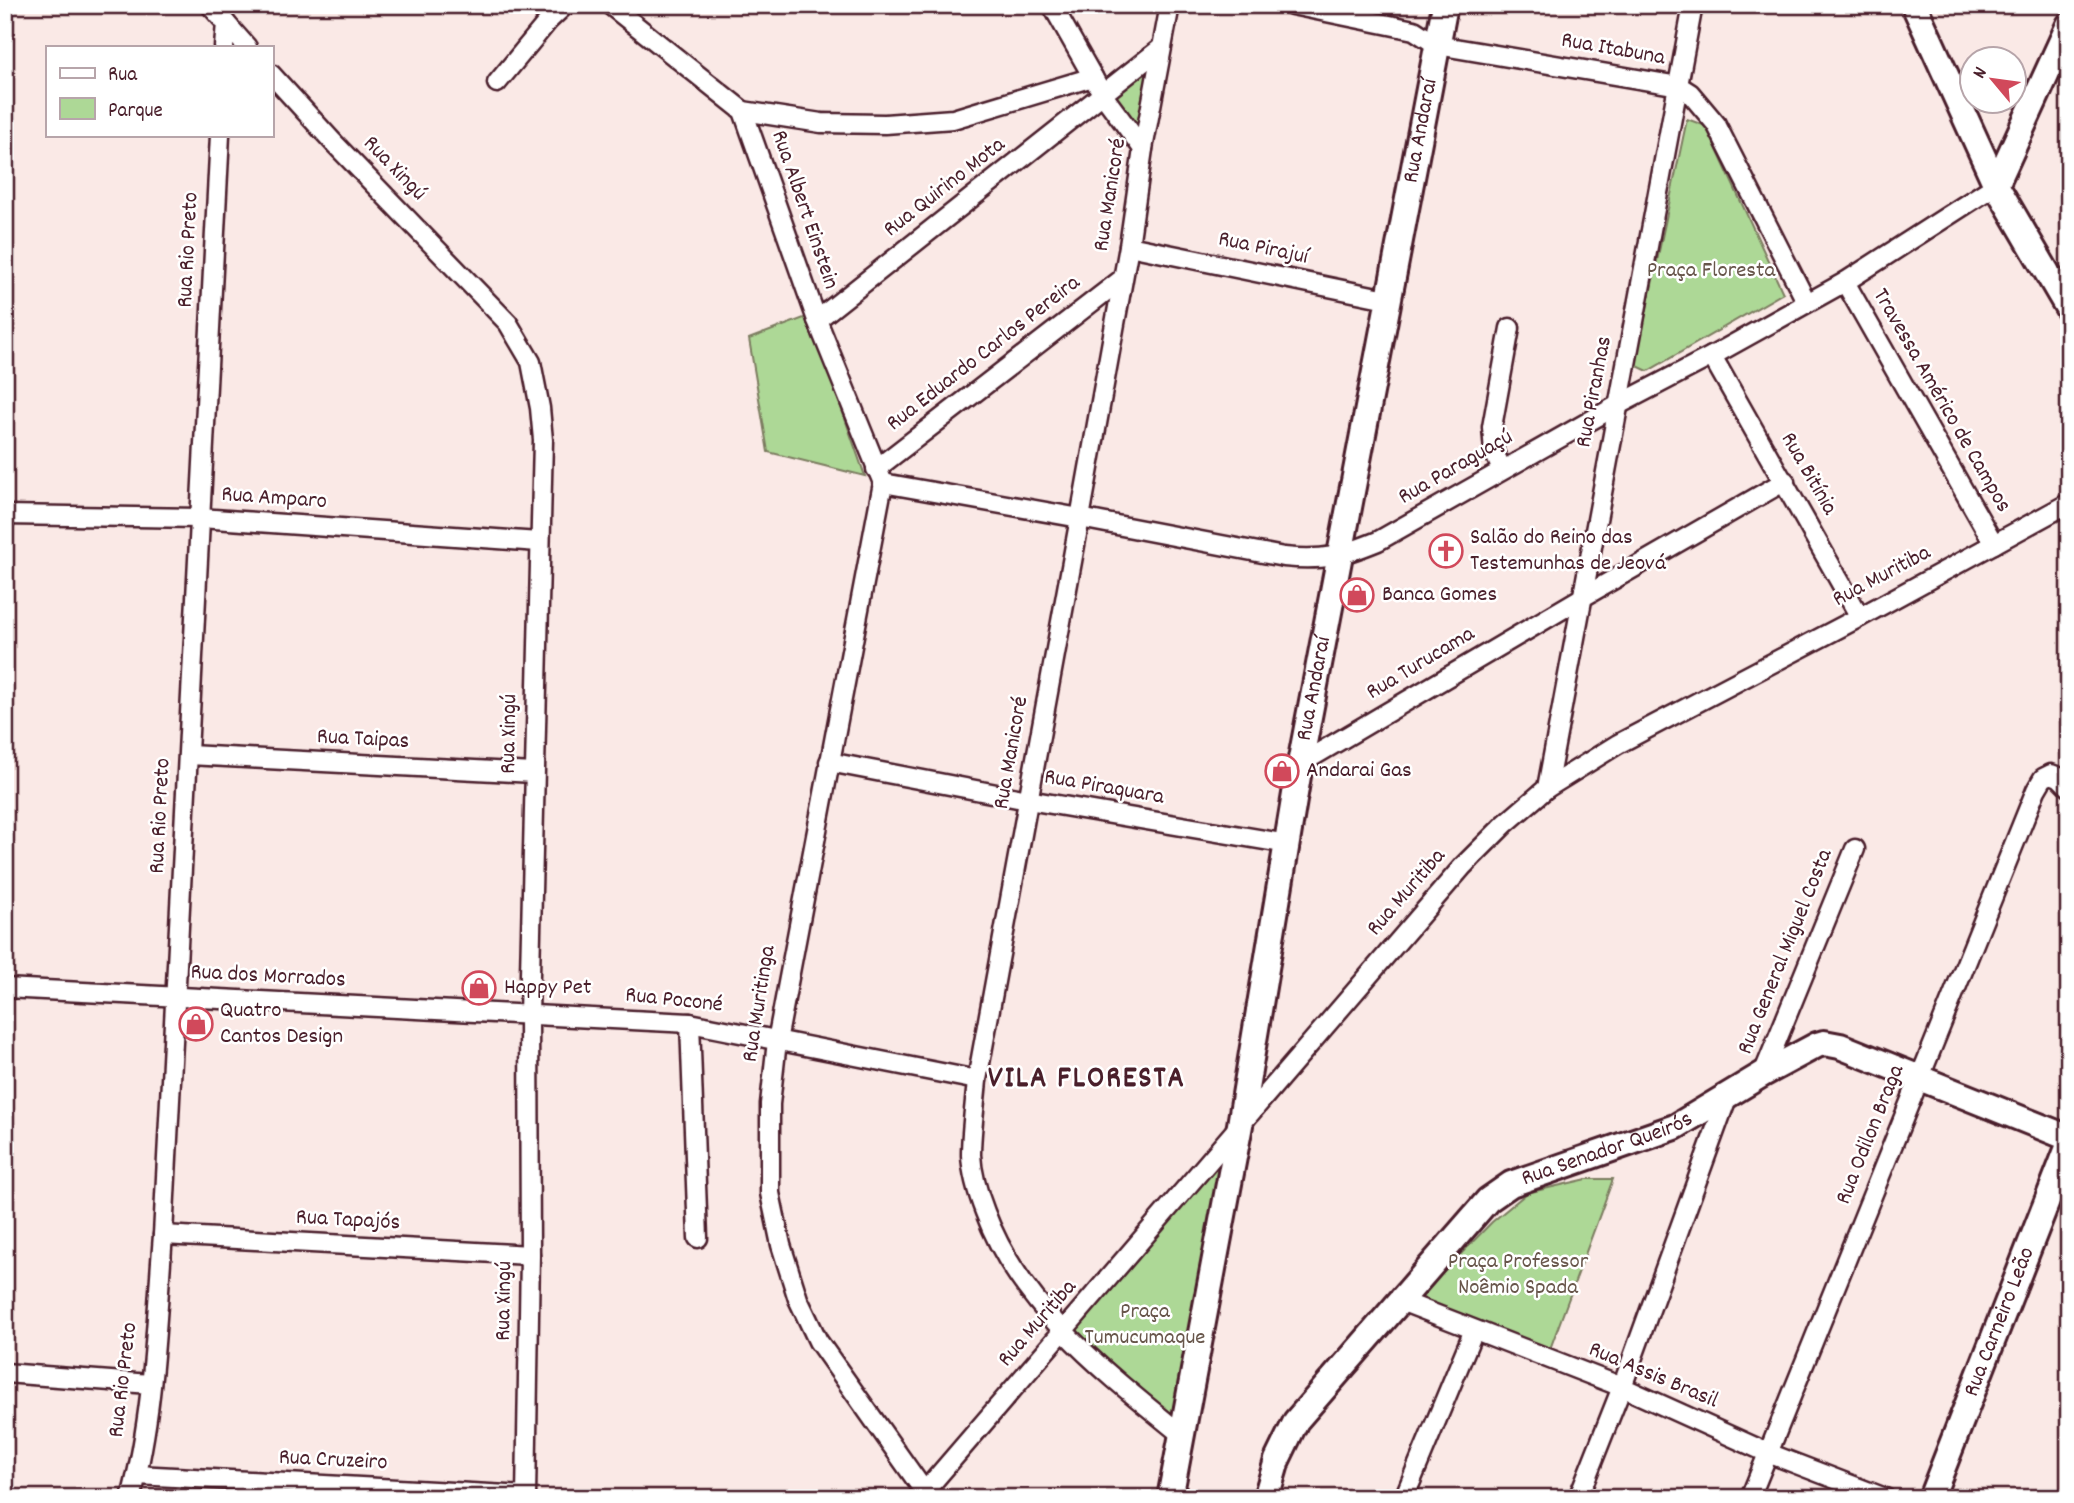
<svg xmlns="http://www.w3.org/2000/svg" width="2074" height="1503" font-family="Dekko,sans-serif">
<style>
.green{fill:#add896;stroke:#7c7c60;stroke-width:2}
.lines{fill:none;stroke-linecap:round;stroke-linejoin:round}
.street-casing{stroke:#4a1f2b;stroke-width:23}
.secondary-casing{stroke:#4a1f2b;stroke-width:30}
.street{stroke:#fff;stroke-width:18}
.secondary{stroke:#fff;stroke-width:24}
.labels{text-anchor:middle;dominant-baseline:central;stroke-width:5;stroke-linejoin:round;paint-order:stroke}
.street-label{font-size:23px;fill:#4a1f2b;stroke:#fff}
.park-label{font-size:23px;fill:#68564b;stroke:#fff}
.poi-label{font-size:23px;fill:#4a1f2b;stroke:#fff;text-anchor:start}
.district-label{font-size:30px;font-weight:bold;letter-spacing:2px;fill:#4a1f2b;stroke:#fff}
</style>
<rect width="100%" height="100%" fill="#fae9e6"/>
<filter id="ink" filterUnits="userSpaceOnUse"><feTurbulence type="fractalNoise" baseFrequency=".0143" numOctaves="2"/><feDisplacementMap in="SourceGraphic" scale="14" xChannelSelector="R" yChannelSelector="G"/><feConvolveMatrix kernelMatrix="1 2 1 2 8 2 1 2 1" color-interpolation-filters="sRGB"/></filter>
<g filter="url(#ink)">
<!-- green -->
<g class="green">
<path d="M1153 60 1141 138 1110 96Z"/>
<path d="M1687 119 1706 126 1783 293 1648 371 1635 365Z"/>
<path d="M809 316 865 476 768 452 749 339Z"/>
<path d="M1232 1146 1176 1419 1075 1331Z"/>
<path d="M1587 1179H1613L1550 1349 1418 1298 1492 1222 1527 1193Z"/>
</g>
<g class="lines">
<defs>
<g id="street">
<path d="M210 5 247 47"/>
<path d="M610 5 743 111 817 320 883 483"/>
<path d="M1052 5 1103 95 1143 149"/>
<path d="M1170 5 1143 149 1129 246 1080 518 977 1080C975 1105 971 1131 971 1155 972 1175 978 1194 985 1212 1020 1307 1106 1373 1182 1435"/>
<path d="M1292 5 1414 30 1437 45 1679 86 1690 93 1716 124 1807 303"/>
<path d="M224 47 226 23"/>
<path d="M271 74 333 142 508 323 531 362 540 408 543 440 529 1015 530 1255 526 1498"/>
<path d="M497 83 549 20 565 5"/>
<path d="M743 111 821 123 885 124 953 119 1093 77"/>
<path d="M1129 246 1387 299"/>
<path d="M1845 282 1994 544"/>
<path d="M817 320 1161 48"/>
<path d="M1712 356 1860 617"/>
<path d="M876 469 1122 279"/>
<path d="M1502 470 1494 452 1492 427 1510 328"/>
<path d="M883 483 1080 518 1284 557C1325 561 1341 556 1378 541L1618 405 1712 356 1845 282 1996 185"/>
<path d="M883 483 777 1041 770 1104V1193L781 1245 798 1299 818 1341 929 1498"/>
<path d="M5 515 200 518 539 542"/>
<path d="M189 755 534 773"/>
<path d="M829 762 1028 800 1288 844"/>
<path d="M1300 764 1583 597 1785 481"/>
<path d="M1547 788 1693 5"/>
<path d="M5 988 690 1023 977 1080"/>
<path d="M690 1023 698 1238"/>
<path d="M1763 1074 1855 849"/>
<path d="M163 1235 530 1255"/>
<path d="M1401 1301 1622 1387 1768 1453 1885 1498"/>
<path d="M5 1373 150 1384"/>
<path d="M137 1475 526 1496"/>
<path d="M926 1490 1463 866 1505 824 1547 788 1618 744 1860 617 2069 503"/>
<path d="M131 1498C154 1413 156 1322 163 1235L220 135"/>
<path d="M1404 1498 1474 1330"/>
<path d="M1578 1498 1622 1387 1728 1095"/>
<path d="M1750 1498 2036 790 2043 778 2051 774 2059 777 2069 787"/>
</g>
<g id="secondary">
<path d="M1914 5 1996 185 2069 310"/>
<path d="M1996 185 2069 25"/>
<path id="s1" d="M1170 1498 1240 1125 1300 764 1445 5"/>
<path id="s2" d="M1266 1498 1277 1460 1296 1421 1488 1200 1511 1184 1675 1127 1763 1074 1817 1045 1824 1043 1840 1046 2069 1138"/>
<path id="s3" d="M1931 1498 2069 1145"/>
</g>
</defs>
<!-- street casing -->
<use href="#street" class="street-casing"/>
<!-- secondary casing -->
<use href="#secondary" class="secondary-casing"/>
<!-- street -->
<use href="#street" class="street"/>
<!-- secondary -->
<use href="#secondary" class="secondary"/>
</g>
</g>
<!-- icons -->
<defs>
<symbol id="church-ring" viewBox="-11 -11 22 22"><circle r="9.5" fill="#fff" stroke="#d1495b" stroke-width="1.5"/><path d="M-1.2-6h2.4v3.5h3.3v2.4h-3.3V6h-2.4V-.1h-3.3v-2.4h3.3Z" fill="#d1495b"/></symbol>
<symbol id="shop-ring" viewBox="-11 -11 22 22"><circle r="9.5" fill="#fff" stroke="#d1495b" stroke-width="1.5"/><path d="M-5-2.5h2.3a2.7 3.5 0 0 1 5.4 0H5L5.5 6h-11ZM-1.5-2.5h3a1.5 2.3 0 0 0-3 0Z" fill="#d1495b"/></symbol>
</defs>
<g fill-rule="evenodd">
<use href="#church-ring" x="1427" y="532" width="38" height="38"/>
<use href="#shop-ring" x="1338" y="576" width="38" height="38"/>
<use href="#shop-ring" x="1263" y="752" width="38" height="38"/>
<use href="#shop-ring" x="460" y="969" width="38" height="38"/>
<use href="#shop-ring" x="177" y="1005" width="38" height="38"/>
</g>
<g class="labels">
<!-- street labels -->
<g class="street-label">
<text transform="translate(1613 50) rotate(10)">Rua Itabuna</text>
<text stroke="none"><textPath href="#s1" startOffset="1390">Rua Andaraí</textPath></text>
<text transform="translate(394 169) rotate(46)">Rua Xingú</text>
<text transform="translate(945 188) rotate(-38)">Rua Quirino Mota</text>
<text transform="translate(1111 195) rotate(-81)">Rua Manicoré</text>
<text transform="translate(804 210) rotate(71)">Rua Albert Einstein</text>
<text transform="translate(1263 249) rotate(12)">Rua Pirajuí</text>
<text transform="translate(189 250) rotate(-87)">Rua Rio Preto</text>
<text transform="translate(984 354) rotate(-38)">Rua Eduardo Carlos Pereira</text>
<text transform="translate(1595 392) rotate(-79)">Rua Piranhas</text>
<text transform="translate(1941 401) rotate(60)">Travessa Américo de Campos</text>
<text transform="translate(1456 468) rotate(-30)">Rua Paraguaçú</text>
<text transform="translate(1808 474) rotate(60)">Rua Bitínia</text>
<text transform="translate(274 499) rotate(4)">Rua Amparo</text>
<text transform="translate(1882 577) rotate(-28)">Rua Muritiba</text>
<text transform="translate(1421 664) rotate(-31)">Rua Turucama</text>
<text stroke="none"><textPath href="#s1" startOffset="822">Rua Andaraí</textPath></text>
<text transform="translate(510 734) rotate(-89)">Rua Xingú</text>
<text transform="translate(363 740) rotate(3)">Rua Taipas</text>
<text transform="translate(1012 753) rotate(-80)">Rua Manicoré</text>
<text transform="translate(1104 788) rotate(10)">Rua Piraquara</text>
<text transform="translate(161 816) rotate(-87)">Rua Rio Preto</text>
<text transform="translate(1407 893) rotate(-49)">Rua Muritiba</text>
<text transform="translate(1786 952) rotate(-68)">Rua General Miguel Costa</text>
<text transform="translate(268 977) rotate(3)">Rua dos Morrados</text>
<text transform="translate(674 1001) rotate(6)">Rua Poconé</text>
<text transform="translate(760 1004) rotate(-81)">Rua Muritinga</text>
<text transform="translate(1871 1135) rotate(-68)">Rua Odilon Braga</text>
<text stroke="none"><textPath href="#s2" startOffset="506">Rua Senador Queirós</textPath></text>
<text transform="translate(348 1221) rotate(3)">Rua Tapajós</text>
<text transform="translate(505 1301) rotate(-89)">Rua Xingú</text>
<text stroke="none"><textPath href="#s3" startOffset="189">Rua Carneiro Leão</textPath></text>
<text transform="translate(1038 1324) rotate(-49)">Rua Muritiba</text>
<text transform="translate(1653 1376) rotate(23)">Rua Assis Brasil</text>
<text transform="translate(124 1380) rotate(-83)">Rua Rio Preto</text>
<text transform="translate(333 1461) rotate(3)">Rua Cruzeiro</text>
</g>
<!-- park labels -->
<g class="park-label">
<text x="1711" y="271">Praça Floresta</text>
<text x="1518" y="1262">Praça Professor<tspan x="1518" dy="26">Noêmio Spada</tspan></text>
<text x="1145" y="1312">Praça<tspan x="1145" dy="26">Tumucumaque</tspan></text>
</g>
<!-- poi labels -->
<g class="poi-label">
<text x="1470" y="538">Salão do Reino das<tspan x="1470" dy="26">Testemunhas de Jeová</tspan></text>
<text x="1382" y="595">Banca Gomes</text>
<text x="1306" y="771">Andarai Gas</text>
<text x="504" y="988">Happy Pet</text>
<text x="220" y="1011">Quatro<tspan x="220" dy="26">Cantos Design</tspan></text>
</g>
<!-- district labels -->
<g class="district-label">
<text x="1087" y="1080">VILA FLORESTA</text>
</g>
</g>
<!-- margin -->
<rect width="2074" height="1503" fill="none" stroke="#fff" stroke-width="28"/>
<rect x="14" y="14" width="2046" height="1475" fill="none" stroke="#4a1f2b" stroke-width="2.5" filter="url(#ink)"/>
<!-- legend -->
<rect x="46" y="46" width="228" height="91" fill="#ffffff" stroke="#b7a5aa" stroke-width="2"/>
<rect x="60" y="68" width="35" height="10" fill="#ffffff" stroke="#b7a5aa" stroke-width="2"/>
<text x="108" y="80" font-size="21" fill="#4a1f2b">Rua</text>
<rect x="60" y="98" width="35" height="21" fill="#add896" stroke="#b7a5aa" stroke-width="2"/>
<text x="108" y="116" font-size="21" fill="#4a1f2b">Parque</text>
<!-- north arrow -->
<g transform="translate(1993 80) rotate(299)"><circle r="33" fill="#ffffff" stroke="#b7a5aa" stroke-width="2"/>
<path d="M0-5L12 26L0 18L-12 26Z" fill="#d1495b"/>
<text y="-10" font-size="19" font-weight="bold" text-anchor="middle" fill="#4a1f2b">N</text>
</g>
</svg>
